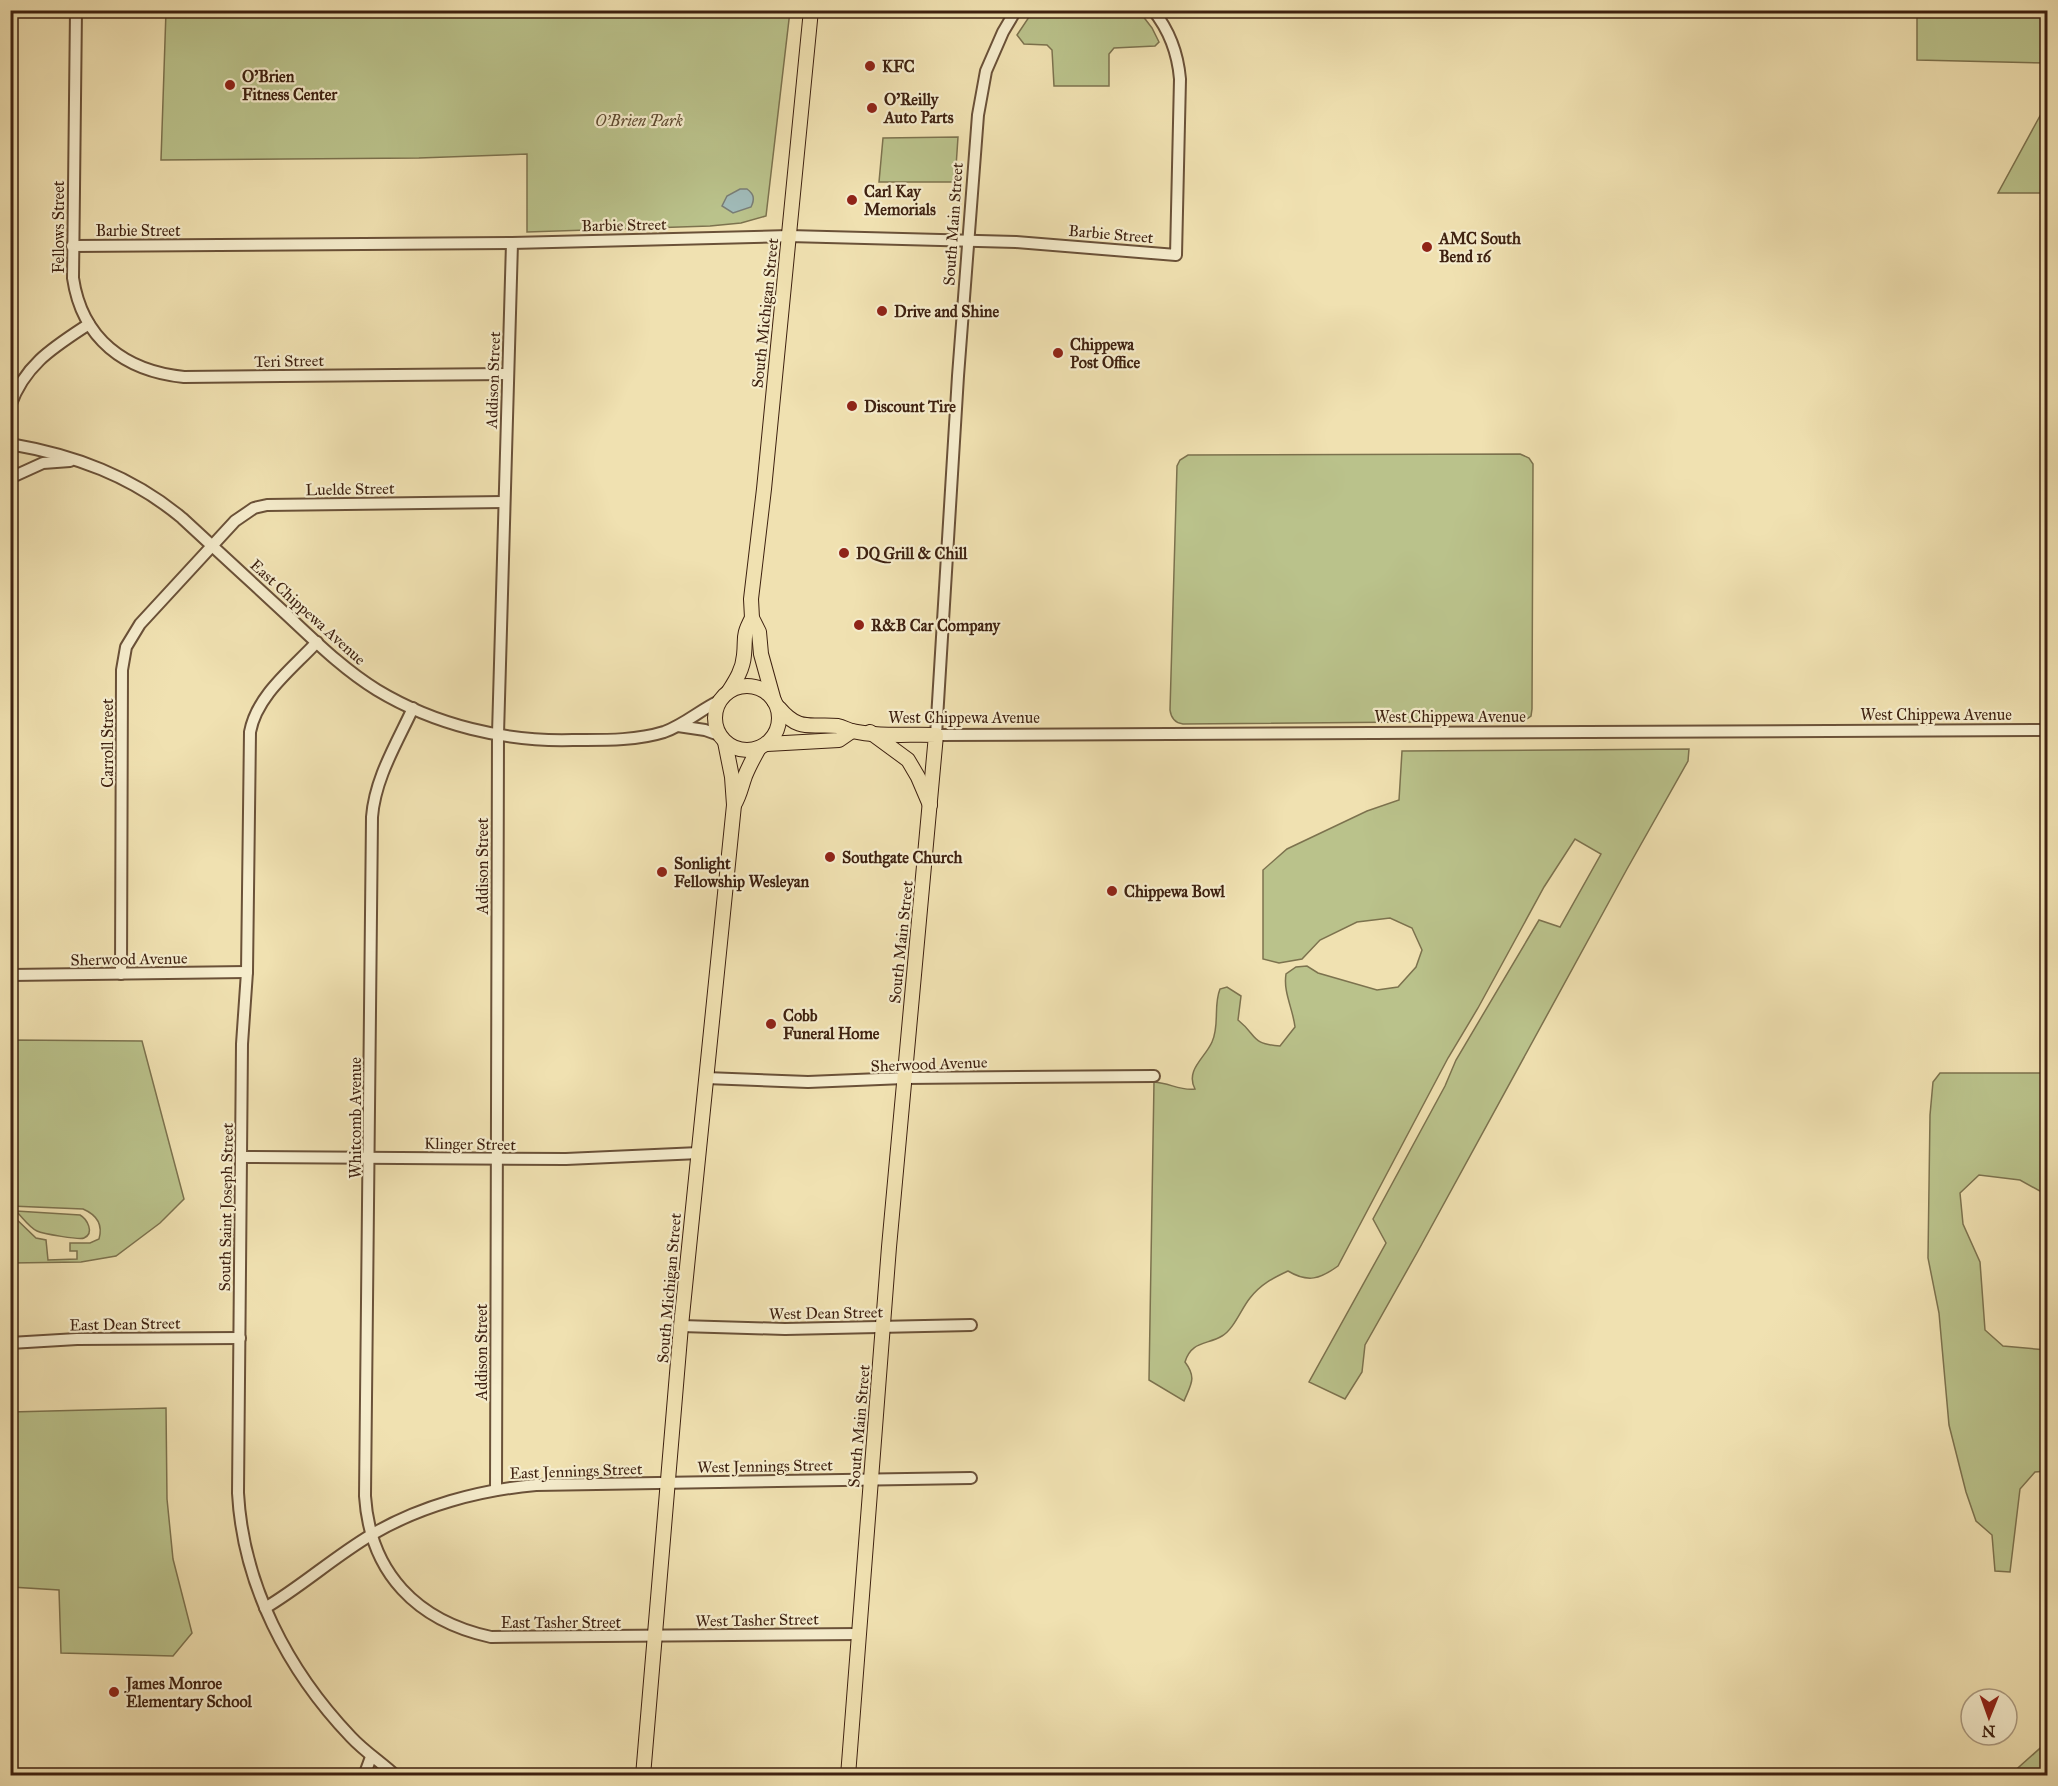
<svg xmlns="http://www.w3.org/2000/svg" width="2058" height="1786" font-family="'IM FELL Great Primer',serif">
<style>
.green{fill:#bac28b;stroke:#7c724e;stroke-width:1.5}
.water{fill:#a0bab8;stroke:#797d75;stroke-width:1.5}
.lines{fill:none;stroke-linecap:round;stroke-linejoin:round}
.minor-casing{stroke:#6a5138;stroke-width:14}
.major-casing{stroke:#3e2110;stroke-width:16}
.minor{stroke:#f5eccc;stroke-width:10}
.major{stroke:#f0e1b1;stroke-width:14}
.poi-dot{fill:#8f2418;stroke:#f5eccc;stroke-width:2}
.labels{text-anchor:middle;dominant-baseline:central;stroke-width:4.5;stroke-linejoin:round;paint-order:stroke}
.poi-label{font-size:16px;font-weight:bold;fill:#3e2110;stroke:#f5eccc;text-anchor:start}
.park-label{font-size:16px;font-style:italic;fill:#5d492f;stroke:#f5eccc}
.street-label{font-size:16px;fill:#3e2110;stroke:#f5eccc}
</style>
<rect width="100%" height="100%" fill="#f0e1b1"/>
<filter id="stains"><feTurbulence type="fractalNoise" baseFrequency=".00333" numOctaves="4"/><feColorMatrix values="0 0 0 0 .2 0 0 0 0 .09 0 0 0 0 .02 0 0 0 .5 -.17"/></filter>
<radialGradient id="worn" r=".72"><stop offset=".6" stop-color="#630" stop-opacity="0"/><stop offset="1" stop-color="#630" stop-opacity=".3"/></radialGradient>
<!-- green -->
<g class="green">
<path d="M166 11H790L766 216 741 223 710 226 527 232V154L419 158 161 160Z"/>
<path d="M1139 11 1152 28 1159 42 1155 46 1114 48 1109 54V86H1054L1052 50 1047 45 1024 44 1017 35 1033 11Z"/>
<path d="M1917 11H2047V63L1917 60Z"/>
<path d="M2047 103V193H1998Z"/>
<path d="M958 137 955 182H879L883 138Z"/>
<path d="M1520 454 1529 458 1533 464 1532 709 1531 716 1524 721 1183 724C1175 723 1171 718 1170 710L1177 466 1180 460 1188 455Z"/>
<path d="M1689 749 1688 761 1627 869 1418 1251 1365 1345 1362 1372 1345 1399 1309 1382 1386 1243 1373 1219 1445 1086 1456 1060 1539 920 1560 927 1601 854 1575 839 1544 887 1478 1008 1448 1058 1338 1266C1320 1279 1308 1283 1288 1271 1273 1278 1261 1284 1250 1298 1241 1309 1234 1329 1222 1336 1207 1345 1191 1341 1185 1362 1197 1378 1191 1384 1184 1401L1149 1380 1154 1082C1170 1083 1180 1091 1195 1089 1185 1070 1205 1058 1212 1042 1220 1025 1213 1006 1220 989L1227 987 1241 996 1238 1020C1258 1036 1250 1044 1280 1046L1295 1027C1293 1009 1283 992 1286 974L1296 967 1307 966 1318 973 1377 990 1398 987 1416 967 1422 950 1412 928 1390 918 1357 922 1320 940 1302 959 1279 963 1263 959V870L1287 849 1367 811 1399 800 1402 751Z"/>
<path d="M11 1040 142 1041 184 1199 160 1223 116 1256 81 1262 11 1263V1214L36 1238 46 1240 48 1260 77 1259V1251H70V1243H90L99 1239C103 1225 97 1215 83 1209L11 1206Z"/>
<path d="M1940 1073H2047V1195L2020 1180 1979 1175 1960 1193 1963 1224 1980 1262 1985 1330 2003 1346 2047 1350V1471L2035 1472 2020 1489 2010 1572 1995 1571 1992 1535 1976 1521 1966 1492 1949 1425 1939 1313 1928 1258 1930 1115 1933 1082Z"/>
<path d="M16 1211 80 1215C87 1219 95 1233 84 1238 80 1240 43 1234 37 1231 29 1227 23 1218 16 1211Z"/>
<path d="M166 1408 167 1499 173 1559 192 1633 173 1656 61 1653 59 1590 11 1587V1412Z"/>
<path d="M2047 1742V1775H2010Z"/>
</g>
<!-- water -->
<path class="water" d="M740 189H747C754 194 755 199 751 207L733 213 722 206 727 196Z"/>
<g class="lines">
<defs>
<g id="minor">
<path d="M76 10 73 278C82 339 125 371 184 377L507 374"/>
<path d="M1016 10 1003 32 986 71 978 115 958 376 936 735 2048 730"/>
<path d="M72 246 512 243 789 236 1016 242 1176 255 1180 79C1178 55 1169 30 1153 10"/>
<path d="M10 406C25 364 54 347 89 324"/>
<path d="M10 444C74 455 132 476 182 518 217 550 251 582 286 614 315 641 343 669 377 690 435 725 505 742 573 740 603 740 635 741 664 732 684 725 700 710 719 701"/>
<path d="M10 478 43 463 70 461"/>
<path d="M317 642C292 669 257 695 250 732L247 972 242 1044 238 1493C243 1585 288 1671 351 1737 365 1752 381 1762 396 1776"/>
<path d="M413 708C397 743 375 778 372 817L365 1496C370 1573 417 1621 491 1637L859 1634"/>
<path d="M678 726 705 730 719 735"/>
<path d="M121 974 122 670 126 647 140 624 235 521 254 508 267 505 504 502"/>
<path d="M10 975 247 972"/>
<path d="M706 1078 808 1082 904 1078 1154 1076"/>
<path d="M242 1157 566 1159 699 1153"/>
<path d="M681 1326 785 1329 971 1325"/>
<path d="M10 1343 77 1339 240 1338"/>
<path d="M496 1490 498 734 512 243"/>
<path d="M265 1608C302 1586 334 1557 371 1535 420 1506 479 1490 536 1485L971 1478"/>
<path d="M364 1776 371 1757"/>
</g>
<g id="major">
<circle cx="747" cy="718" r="32"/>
<path d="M729 691C736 680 743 669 744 655 746 636 742 637 752 618"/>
<path d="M774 701 761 654 759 632 752 618 751 599 764 489 811 10"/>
<path d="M779 708C800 733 811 723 838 726 843 727 847 730 852 731 878 737 909 734 936 735L889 1247 848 1776"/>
<path d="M870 732 908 760 918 777 930 805"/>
<path d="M767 744 839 740 852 731"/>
<path d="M734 805C740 795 741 787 745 776 749 766 754 757 759 748"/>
<path d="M643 1776 681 1326 734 805 732 777 725 742"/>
</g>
</defs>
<!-- minor casing -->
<use href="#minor" class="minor-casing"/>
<!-- major casing -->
<use href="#major" class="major-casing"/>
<!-- minor -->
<use href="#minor" class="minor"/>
<!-- major -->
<use href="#major" class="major"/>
</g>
<!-- markers -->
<g class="poi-dot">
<circle cx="870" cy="66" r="6"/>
<circle cx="230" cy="85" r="6"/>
<circle cx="872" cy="108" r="6"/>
<circle cx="852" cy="200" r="6"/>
<circle cx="1427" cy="247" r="6"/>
<circle cx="882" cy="311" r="6"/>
<circle cx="1058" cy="353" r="6"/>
<circle cx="852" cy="406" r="6"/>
<circle cx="844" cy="553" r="6"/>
<circle cx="859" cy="625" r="6"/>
<circle cx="830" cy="857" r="6"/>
<circle cx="662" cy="872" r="6"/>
<circle cx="1112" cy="891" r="6"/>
<circle cx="771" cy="1024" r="6"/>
<circle cx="114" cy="1692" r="6"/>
</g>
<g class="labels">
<!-- poi labels -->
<g class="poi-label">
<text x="882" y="66">KFC</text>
<text x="242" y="76">O’Brien<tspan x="242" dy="18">Fitness Center</tspan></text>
<text x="884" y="99">O'Reilly<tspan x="884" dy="18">Auto Parts</tspan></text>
<text x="864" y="191">Carl Kay<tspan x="864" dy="18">Memorials</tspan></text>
<text x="1439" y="238">AMC South<tspan x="1439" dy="18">Bend 16</tspan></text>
<text x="894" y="311">Drive and Shine</text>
<text x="1070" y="344">Chippewa<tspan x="1070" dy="18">Post Office</tspan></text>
<text x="864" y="406">Discount Tire</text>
<text x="856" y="553">DQ Grill &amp; Chill</text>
<text x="871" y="625">R&amp;B Car Company</text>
<text x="842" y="857">Southgate Church</text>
<text x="674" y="863">Sonlight<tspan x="674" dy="18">Fellowship Wesleyan</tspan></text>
<text x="1124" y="891">Chippewa Bowl</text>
<text x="783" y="1015">Cobb<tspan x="783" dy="18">Funeral Home</tspan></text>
<text x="126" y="1683">James Monroe<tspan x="126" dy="18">Elementary School</tspan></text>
</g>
<!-- park labels -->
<g class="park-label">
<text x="639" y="120">O'Brien Park</text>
</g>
<!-- street labels -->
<g class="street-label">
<text transform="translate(953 224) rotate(-86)">South Main Street</text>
<text transform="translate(624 225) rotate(-1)">Barbie Street</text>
<text transform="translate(58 227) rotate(-90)">Fellows Street</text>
<text x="138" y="230">Barbie Street</text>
<text transform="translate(1111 234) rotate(5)">Barbie Street</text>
<text transform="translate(765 313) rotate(-84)">South Michigan Street</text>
<text transform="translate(289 361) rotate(-1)">Teri Street</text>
<text transform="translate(493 380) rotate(-88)">Addison Street</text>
<text transform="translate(350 489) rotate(-1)">Luelde Street</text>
<text transform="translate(308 612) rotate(42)">East Chippewa Avenue</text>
<text x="1936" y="714">West Chippewa Avenue</text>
<text x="1450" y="716">West Chippewa Avenue</text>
<text x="964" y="717">West Chippewa Avenue</text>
<text transform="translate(107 743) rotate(-90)">Carroll Street</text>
<text transform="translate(482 866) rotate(-90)">Addison Street</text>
<text transform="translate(901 942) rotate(-84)">South Main Street</text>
<text transform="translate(129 959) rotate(-1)">Sherwood Avenue</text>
<text transform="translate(929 1064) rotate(-2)">Sherwood Avenue</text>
<text transform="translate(355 1118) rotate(-90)">Whitcomb Avenue</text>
<text transform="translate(470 1144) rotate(1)">Klinger Street</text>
<text transform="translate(226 1207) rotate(-89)">South Saint Joseph Street</text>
<text transform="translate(669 1288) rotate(-85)">South Michigan Street</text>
<text transform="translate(826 1313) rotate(-1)">West Dean Street</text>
<text transform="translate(125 1324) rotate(-1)">East Dean Street</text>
<text transform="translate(481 1352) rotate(-90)">Addison Street</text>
<text transform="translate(859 1426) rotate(-85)">South Main Street</text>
<text transform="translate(765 1466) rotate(-1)">West Jennings Street</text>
<text transform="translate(576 1471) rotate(-2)">East Jennings Street</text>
<text transform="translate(757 1620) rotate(-1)">West Tasher Street</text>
<text x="561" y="1622">East Tasher Street</text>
</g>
</g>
<!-- margin -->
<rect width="2058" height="1786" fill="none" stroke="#f0e1b1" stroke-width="36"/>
<rect x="12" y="12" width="2034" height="1762" fill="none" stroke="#3e2110" stroke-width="3"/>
<rect x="18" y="18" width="2022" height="1750" fill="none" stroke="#3e2110" stroke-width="1.5"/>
<!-- north arrow -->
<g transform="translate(1989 1717) rotate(181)"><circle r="28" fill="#f5eccc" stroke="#ac9b81" stroke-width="1.5"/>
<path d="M0-4.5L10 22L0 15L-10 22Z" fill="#8f2418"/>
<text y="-9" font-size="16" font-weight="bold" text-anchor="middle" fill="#3e2110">N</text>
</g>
<rect width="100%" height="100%" filter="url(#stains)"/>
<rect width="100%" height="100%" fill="url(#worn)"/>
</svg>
